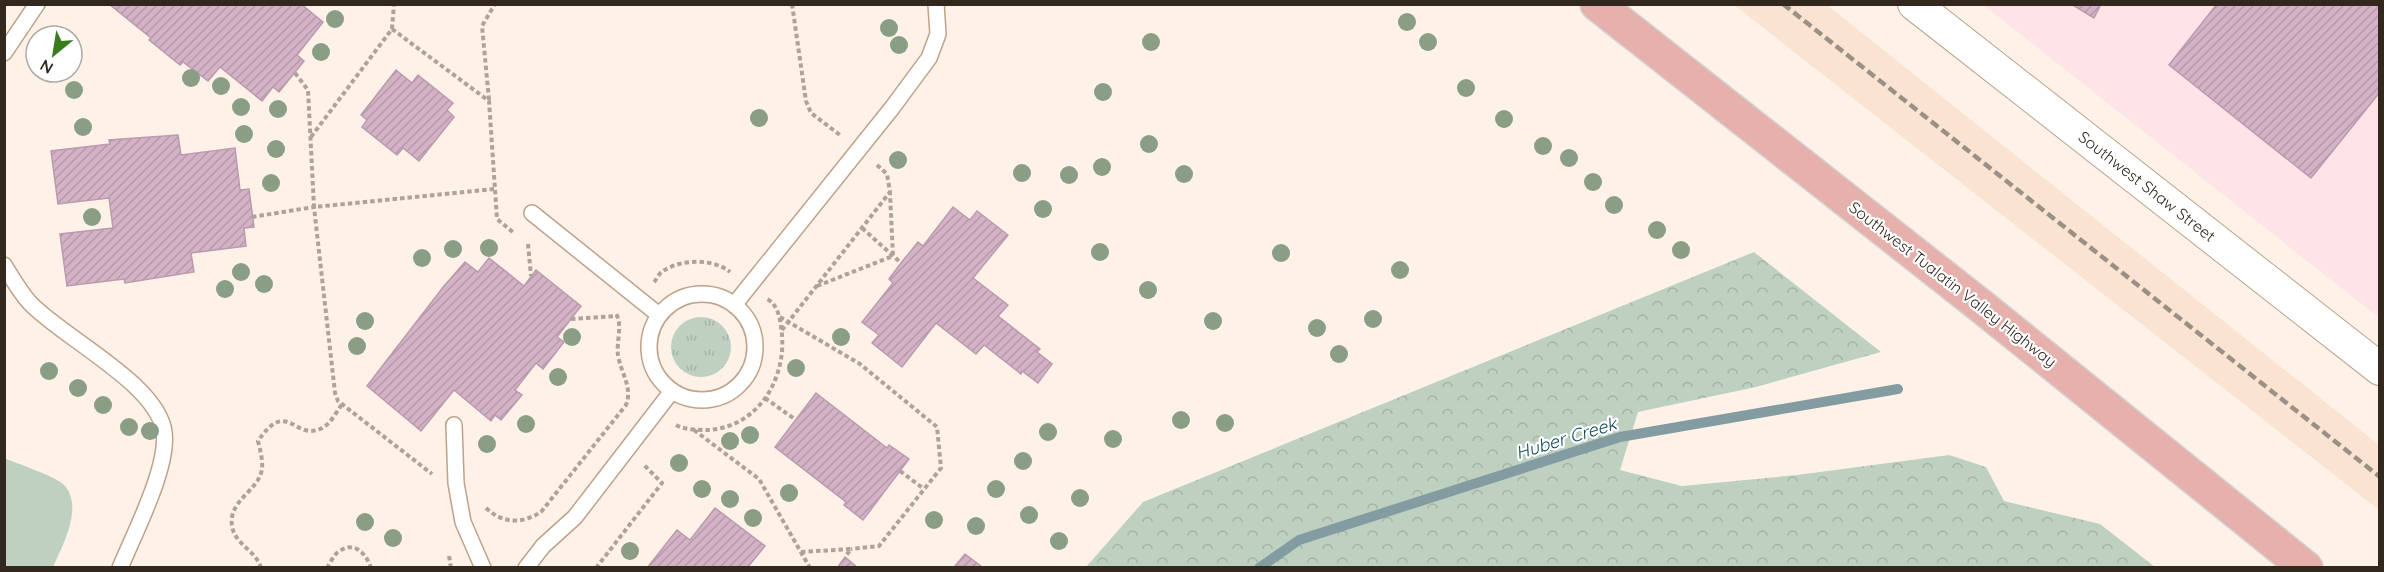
<svg xmlns="http://www.w3.org/2000/svg" width="2384" height="572" font-family="Quicksand,sans-serif">
<style>
.commercial{fill:#fee3e7}
.built{fill:#fae3d1}
.grass{fill:url(#grass-tufts)}
.forest{fill:url(#forest-crowns)}
.garden{fill:#bed1c1}
.lines{fill:none;stroke-linecap:round;stroke-linejoin:round}
.stream{stroke:#839ca2;stroke-width:10}
.building{fill:url(#building-hatch);stroke:#bb9aad;stroke-width:1.5}
.lane-casing{stroke:#bea28a;stroke-width:18}
.street-casing{stroke:#bea28a;stroke-width:34}
.primary-casing{stroke:#d6d4d2;stroke-width:36}
.path{stroke:#afa399;stroke-width:4;stroke-dasharray:4.5 3;stroke-linecap:butt}
.lane{stroke:#fff;stroke-width:15}
.street{stroke:#fff;stroke-width:32}
.primary{stroke:#e6b0ac;stroke-width:33}
.rail{stroke:#9b9086;stroke-width:4.5;stroke-dasharray:9 4.5;stroke-linecap:butt}
.tree{fill:#8a9e86}
.labels{text-anchor:middle;dominant-baseline:central;stroke-width:4.5;stroke-linejoin:round;paint-order:stroke}
.street-label{font-size:16px;fill:#33281e;stroke:#fff}
.water-label{font-size:18px;font-style:italic;fill:#0f4858;stroke:#fff}
</style>
<defs>
<pattern id="grass-tufts" width="24" height="20" patternUnits="userSpaceOnUse" patternTransform="scale(1.5)"><rect width="24" height="20" fill="#bed1c1"/><path d="M3 7l-1-3M5 7V3M7 7l1-3M15 17l-1-3M17 17v-4M19 17l1-3" fill="none" stroke="#a4b3a5"/></pattern>
<pattern id="forest-crowns" width="20" height="18" patternUnits="userSpaceOnUse" patternTransform="scale(1.5)"><rect width="20" height="18" fill="#bed1c1"/><path d="M2 6a3 3 0 1 1 6 0M12 15a3 3 0 1 1 6 0" fill="none" stroke="#a4b3a5"/></pattern>
<pattern id="building-hatch" width="6" height="6" patternUnits="userSpaceOnUse" patternTransform="scale(1.5)"><rect width="6" height="6" fill="#d4b2c6"/><path d="M-1 1l2-2M0 6l6-6M5 7l2-2" fill="none" stroke="#b699aa"/></pattern>
</defs>
<rect width="100%" height="100%" fill="#fef2e8"/>
<!-- commercial -->
<path class="commercial" d="M1983 5H2379V318L2072 75Z"/>
<!-- built -->
<path class="built" d="M1734 5H1827L2379 445V510Z"/>
<!-- grass -->
<circle class="grass" cx="701" cy="347" r="30"/>
<!-- forest -->
<path class="forest" d="M1754 252 1881 352 1756 387 1638 412 1620 470 1682 486 1797 475 1949 455 1986 467 2004 501 2100 524 2155 567H1086L1143 502Z"/>
<!-- garden -->
<path class="garden" d="M4 458C16 463 57 477 64 485 84 506 63 545 53 567H5Z"/>
<g class="lines">
<!-- stream -->
<path class="stream" d="M1259 568 1299 540 1620 437 1898 389"/>
</g>
<!-- building -->
<g class="building">
<path d="M109 4H301L323 22 297 55 304 61 279 92 273 87 262 101 220 67 208 81 183 62 180 65 149 40 151 38Z"/>
<path d="M2071 4H2101L2094 18Z"/>
<path d="M2217 4H2380V92L2311 178 2169 65Z"/>
<path d="M396 70 412 83 418 75 453 103 447 110 454 117 419 161 403 148 397 155 362 127 367 120 361 115Z"/>
<path d="M178 135 181 155 235 148 240 190 249 189 254 227 244 228 246 246 191 253 194 272 125 283 124 279 67 286 60 234 113 228 109 198 58 204 51 151 110 144 109 140Z"/>
<path d="M953 207 970 220 977 211 1008 235 973 278 1008 305 998 316 1040 349 1037 352 1052 364 1038 383 1022 371 1021 374 984 345 976 354 936 323 902 367 872 343 879 335 862 322 893 283 889 279 901 263 918 242 923 246Z"/>
<path d="M489 258 524 286 536 270 581 306 557 337 564 342 543 369 536 363 515 390 522 395 501 420 495 415 491 421 454 390 421 431 367 386 444 286 465 262 478 272Z"/>
<path d="M816 393 887 448 889 445 909 459 863 520 844 505 846 502 775 447Z"/>
<path d="M715 508 765 546 747 568H647L677 530 690 540Z"/>
<path d="M965 554 982 567 955 566Z"/>
<path d="M845 557 858 568H837Z"/>
</g>
<g class="lines">
<defs>
<g id="lane">
<path d="M4 53 37 4"/>
<path d="M532 213 659 315"/>
<path d="M4 265C12 278 20 292 30 303 63 338 158 384 164 432 169 467 134 534 120 568"/>
<circle cx="702" cy="347" r="53"/>
<path d="M734 305 892 108 929 58 938 34 936 4"/>
<path d="M454 425 456 483 463 522 483 568"/>
<path d="M526 568 543 546 575 517 672 391"/>
</g>
<path id="street" d="M1914 4 2380 369"/>
<path id="primary" d="M1597 4 1981 306 2306 568"/>
</defs>
<!-- lane casing -->
<use href="#lane" class="lane-casing"/>
<!-- street casing -->
<use href="#street" class="street-casing"/>
<!-- primary casing -->
<use href="#primary" class="primary-casing"/>
<!-- path -->
<g class="path">
<path d="M792 4 806 101 811 113 840 135"/>
<path d="M392 29 489 101 497 219 514 233"/>
<path d="M295 73 308 90 314 207 495 189"/>
<path d="M489 100 482 26 495 4"/>
<path d="M311 137 392 29 394 4"/>
<path d="M252 217 314 207 335 393 338 401 432 474"/>
<path d="M862 228 901 263"/>
<path d="M528 244 531 276"/>
<path d="M654 282C657 279 659 273 663 271 681 259 713 258 730 272"/>
<path d="M817 286 893 256 890 193"/>
<path d="M780 317 860 364 937 427 941 468 879 546 851 549"/>
<path d="M571 319 618 316"/>
<path d="M782 330 890 192 887 174 876 164"/>
<path d="M765 398 796 420"/>
<path d="M676 425C685 430 698 430 708 430 760 427 789 375 781 327 780 317 777 304 767 299"/>
<path d="M694 430 759 479 810 568"/>
<path d="M900 471 924 489"/>
<path d="M486 508C503 524 522 524 541 512L626 405C633 387 621 374 618 355 616 343 623 324 616 314"/>
<path d="M801 552 851 549 845 557"/>
<path d="M449 556 451 568"/>
<path d="M261 568C256 550 235 545 232 526 228 500 259 491 262 469 263 460 260 449 258 441 287 398 294 440 320 429 330 425 336 413 342 404"/>
<path d="M327 568C330 563 334 555 338 552 354 540 366 553 371 568"/>
<path d="M596 568 662 483 644 465"/>
</g>
<!-- lane -->
<use href="#lane" class="lane"/>
<!-- street -->
<use href="#street" class="street"/>
<!-- primary -->
<use href="#primary" class="primary"/>
<!-- rail -->
<path class="rail" d="M1783 4 2380 477"/>
</g>
<!-- trees -->
<g class="tree">
<circle cx="335" cy="19" r="9"/>
<circle cx="1407" cy="22" r="9"/>
<circle cx="889" cy="28" r="9"/>
<circle cx="1151" cy="42" r="9"/>
<circle cx="1428" cy="42" r="9"/>
<circle cx="899" cy="45" r="9"/>
<circle cx="321" cy="52" r="9"/>
<circle cx="191" cy="78" r="9"/>
<circle cx="221" cy="86" r="9"/>
<circle cx="1466" cy="88" r="9"/>
<circle cx="74" cy="90" r="9"/>
<circle cx="1103" cy="92" r="9"/>
<circle cx="241" cy="107" r="9"/>
<circle cx="278" cy="109" r="9"/>
<circle cx="759" cy="118" r="9"/>
<circle cx="1504" cy="119" r="9"/>
<circle cx="83" cy="127" r="9"/>
<circle cx="244" cy="134" r="9"/>
<circle cx="1149" cy="144" r="9"/>
<circle cx="1543" cy="146" r="9"/>
<circle cx="276" cy="149" r="9"/>
<circle cx="1569" cy="158" r="9"/>
<circle cx="898" cy="160" r="9"/>
<circle cx="1102" cy="167" r="9"/>
<circle cx="1022" cy="173" r="9"/>
<circle cx="1184" cy="174" r="9"/>
<circle cx="1069" cy="175" r="9"/>
<circle cx="1593" cy="182" r="9"/>
<circle cx="271" cy="183" r="9"/>
<circle cx="1614" cy="205" r="9"/>
<circle cx="1043" cy="209" r="9"/>
<circle cx="92" cy="217" r="9"/>
<circle cx="1657" cy="230" r="9"/>
<circle cx="489" cy="248" r="9"/>
<circle cx="453" cy="249" r="9"/>
<circle cx="1681" cy="250" r="9"/>
<circle cx="1100" cy="252" r="9"/>
<circle cx="1281" cy="253" r="9"/>
<circle cx="422" cy="258" r="9"/>
<circle cx="1400" cy="270" r="9"/>
<circle cx="241" cy="272" r="9"/>
<circle cx="264" cy="284" r="9"/>
<circle cx="225" cy="289" r="9"/>
<circle cx="1148" cy="290" r="9"/>
<circle cx="1373" cy="319" r="9"/>
<circle cx="365" cy="321" r="9"/>
<circle cx="1213" cy="321" r="9"/>
<circle cx="1317" cy="328" r="9"/>
<circle cx="572" cy="337" r="9"/>
<circle cx="841" cy="337" r="9"/>
<circle cx="357" cy="346" r="9"/>
<circle cx="1339" cy="354" r="9"/>
<circle cx="796" cy="368" r="9"/>
<circle cx="49" cy="371" r="9"/>
<circle cx="558" cy="377" r="9"/>
<circle cx="78" cy="388" r="9"/>
<circle cx="103" cy="405" r="9"/>
<circle cx="1181" cy="420" r="9"/>
<circle cx="1225" cy="423" r="9"/>
<circle cx="526" cy="424" r="9"/>
<circle cx="129" cy="427" r="9"/>
<circle cx="150" cy="431" r="9"/>
<circle cx="1048" cy="432" r="9"/>
<circle cx="750" cy="435" r="9"/>
<circle cx="1113" cy="439" r="9"/>
<circle cx="730" cy="441" r="9"/>
<circle cx="487" cy="444" r="9"/>
<circle cx="1023" cy="461" r="9"/>
<circle cx="679" cy="463" r="9"/>
<circle cx="702" cy="489" r="9"/>
<circle cx="996" cy="489" r="9"/>
<circle cx="789" cy="493" r="9"/>
<circle cx="1080" cy="498" r="9"/>
<circle cx="730" cy="499" r="9"/>
<circle cx="1029" cy="515" r="9"/>
<circle cx="753" cy="518" r="9"/>
<circle cx="934" cy="520" r="9"/>
<circle cx="365" cy="522" r="9"/>
<circle cx="976" cy="526" r="9"/>
<circle cx="393" cy="538" r="9"/>
<circle cx="1059" cy="541" r="9"/>
<circle cx="630" cy="551" r="9"/>
</g>
<g class="labels">
<!-- street labels -->
<g class="street-label">
<text transform="translate(2147 186) rotate(38)">Southwest Shaw Street</text>
<text transform="translate(1953 284) rotate(38)">Southwest Tualatin Valley Highway</text>
</g>
<!-- water labels -->
<g class="water-label">
<text transform="translate(1566 438) rotate(-17)">Huber Creek</text>
</g>
</g>
<!-- border -->
<rect width="2384" height="572" fill="none" stroke="#33281e" stroke-width="12"/>
<!-- north arrow -->
<g transform="translate(54 54) rotate(210)"><circle r="28" fill="#ffffff" stroke="#ada9a5" stroke-width="1.5"/>
<path d="M0-4.5L10 22L0 15L-10 22Z" fill="#397c1d"/>
<text y="-9" font-size="16" font-weight="bold" text-anchor="middle" fill="#33281e">N</text>
</g>
</svg>
